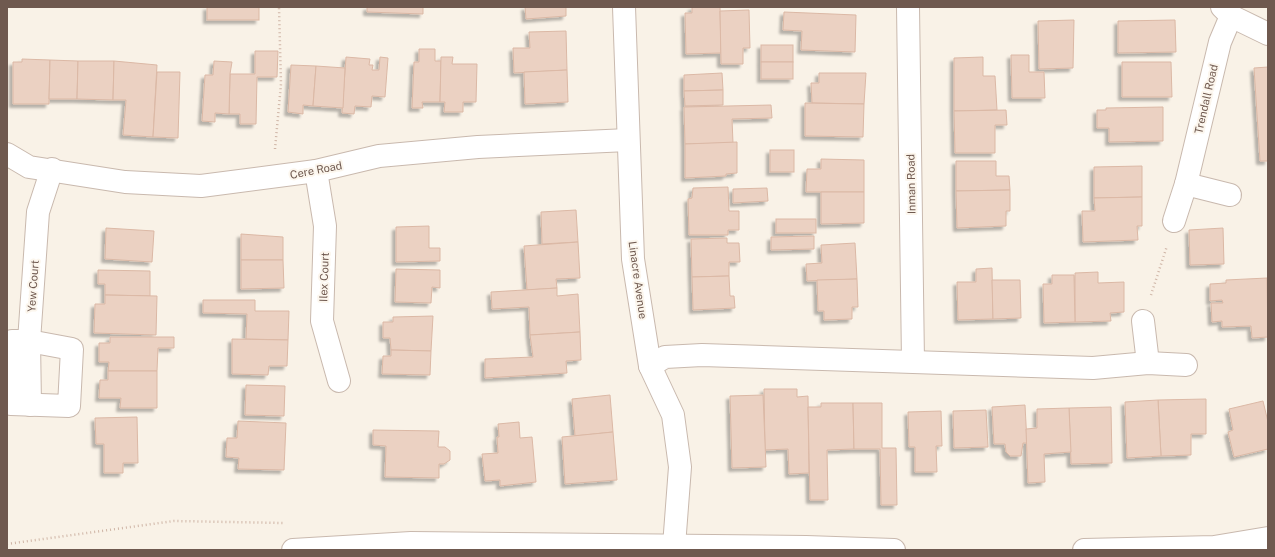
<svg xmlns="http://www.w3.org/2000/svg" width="1275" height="557" font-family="'Public Sans',sans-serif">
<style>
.building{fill:#ebd1c2;stroke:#dbb8a5;filter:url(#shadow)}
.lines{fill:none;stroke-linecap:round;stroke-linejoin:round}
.minor-casing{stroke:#c9b9ae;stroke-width:24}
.path{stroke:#cfb5a6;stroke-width:2.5;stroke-dasharray:1 3;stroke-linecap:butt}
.minor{stroke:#fff;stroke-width:22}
.labels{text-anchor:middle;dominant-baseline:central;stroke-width:4;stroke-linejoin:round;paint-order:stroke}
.street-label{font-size:11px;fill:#6f594f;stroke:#fcf6ed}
</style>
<defs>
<filter id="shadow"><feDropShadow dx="-3.5" dy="3.5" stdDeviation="1" flood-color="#0004"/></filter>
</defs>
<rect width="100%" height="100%" fill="#f9f2e7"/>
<!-- building -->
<g class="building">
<rect x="207" y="7" width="52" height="13"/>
<path d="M367 7H423V14L367 12Z"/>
<path d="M525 7H566V16L526 19Z"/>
<path d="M692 7H720L721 53 686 54 685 13H692Z"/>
<path d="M749 10 750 48H743V64H721L720 11Z"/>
<path d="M784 12 856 15 855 52 801 50 802 31 783 30Z"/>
<path d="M1074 20 1073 68 1039 69 1038 21Z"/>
<path d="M1175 20 1176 52 1118 53V21Z"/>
<path d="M566 31 567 70 514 73 513 48H530L529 32Z"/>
<rect x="761" y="45" width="32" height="17"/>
<path d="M419 49H435V61H441L440 102H422L423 108H412L414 62H419Z"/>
<path d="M255 51H278L277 77H257L256 124H240V114H229L230 74H255Z"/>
<path d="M1011 55H1029V72H1044L1045 98H1012Z"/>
<path d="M346 57 370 59 369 65H373L372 70H379L380 57 388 58 385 97 372 96 371 107 355 106 354 114 342 113Z"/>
<path d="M441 57H453L452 64H477L476 102H463V112H444L445 102H440Z"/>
<path d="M983 57V76H995L997 110 954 111V58Z"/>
<path d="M22 59 50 60 49 104H13V62H22Z"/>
<path d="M50 60 78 61 77 99H49Z"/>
<path d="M78 61H114L113 100 77 99Z"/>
<path d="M114 61 157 65 153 137 123 135 126 100H113Z"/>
<path d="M214 61 232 62 230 74 229 114 215 113V122L202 121 205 75H213Z"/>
<rect x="761" y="62" width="32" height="17"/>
<path d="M1122 62H1171L1172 97H1122Z"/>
<path d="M291 65 316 66 313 106 303 105V114L288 112Z"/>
<path d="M316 66 345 68 343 108 313 106Z"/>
<path d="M1268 67V161H1260L1254 68Z"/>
<path d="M567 70 568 102 525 104 524 72Z"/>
<path d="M157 72H180L178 138 153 137Z"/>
<path d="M722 73 723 90 684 91V75Z"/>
<path d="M819 73H866L864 104 812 103 811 83H819Z"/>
<path d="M723 90V105L685 106 684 91Z"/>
<path d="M805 103 864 104 863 137 805 136Z"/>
<path d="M771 105 772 118 732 119 733 143 685 144 684 107Z"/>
<path d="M1163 107V141L1109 142V128H1097V110H1106V108Z"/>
<path d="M1006 110 1007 125H995V153H955L954 111Z"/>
<path d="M737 142V173L726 174V176L685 178V144Z"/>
<rect x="770" y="150" width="24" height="22"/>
<path d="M821 159 864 160V192H806L807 169H821Z"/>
<path d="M956 161H996V176H1009L1010 190 956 191Z"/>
<path d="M1142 166V197L1094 198V167Z"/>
<path d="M728 187 729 211H739V230H728V235H689L688 199 692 198 693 188Z"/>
<path d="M767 188 768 201 733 203V189Z"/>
<path d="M1010 190V211H1006V226L957 228 956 191Z"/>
<path d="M821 192H864V223L821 224Z"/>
<path d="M1142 197V226H1137L1138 240 1083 242 1082 211H1095L1094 198Z"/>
<path d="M576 210 578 242 542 244 541 212Z"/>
<rect x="776" y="219" width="40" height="14"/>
<path d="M429 226V248H440V261L396 262V227Z"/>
<path d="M106 228 154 231 152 262 105 259Z"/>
<path d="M1223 228 1224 264 1190 265 1189 230Z"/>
<path d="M241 234 283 237V260H241Z"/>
<path d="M814 236V249L771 250V237Z"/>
<path d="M727 238V243H739L740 262H729V276L692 277 691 239Z"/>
<path d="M578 242 580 278 556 279 557 288 527 290 524 246Z"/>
<path d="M855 243 857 279 807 281 806 264 822 263 821 245Z"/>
<path d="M241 260H283L284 288 241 289Z"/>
<path d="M992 268 993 319 958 320 957 282H976V269Z"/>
<path d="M396 269 440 270V288L432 287 431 303 395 302Z"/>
<path d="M98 270 150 271V296L105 295V284H98Z"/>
<path d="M1098 272V283L1124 282V312L1110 313 1111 321 1075 322V273Z"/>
<path d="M1052 275H1074L1075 322 1044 323 1043 284H1052Z"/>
<path d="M729 276 730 296H734L735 308 693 310 692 277Z"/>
<path d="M1267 278 1268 337 1252 338 1251 326 1222 327V321L1212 322 1211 303H1223L1222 300 1210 301V284L1226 283V280Z"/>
<path d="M857 279 858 307H852V319L824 320V311H818L817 280Z"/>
<path d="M992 280H1020L1021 318 993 319Z"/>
<path d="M557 288V296L578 294 580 332 530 335 529 307 492 309 491 292Z"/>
<path d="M105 295 157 296 156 335 94 333 95 304H105Z"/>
<path d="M203 300H255V311H289L288 340 246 339 247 314 203 313Z"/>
<path d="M433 316 431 351 391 350 390 338H383V322H393V317Z"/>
<path d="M580 332 581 360 566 361 567 373 485 378V359L533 357 530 335Z"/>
<path d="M110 337H174V348H158L157 371H108L109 362H99V343H110Z"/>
<path d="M232 339 288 340 287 366H269L268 375 232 374Z"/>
<path d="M391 350 431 351 430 375 382 374 383 356H391Z"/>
<path d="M108 371H157V408H120L121 398H99L100 380H108Z"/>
<path d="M246 385 285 386 284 416 245 415Z"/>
<path d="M764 389H797V397L808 396 809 473 789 474 788 449 765 450Z"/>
<path d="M610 395 613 432 575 436 572 399Z"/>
<path d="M763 395 766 467 732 468 730 396Z"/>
<path d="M1206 399V434H1191V455L1161 456 1158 400Z"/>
<path d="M1158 400 1161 456 1127 458 1125 402Z"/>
<path d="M1263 401 1268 422V449L1234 457 1228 432 1233 430 1229 409Z"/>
<path d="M821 403H853L854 449 827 450 828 500H810L808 407H821Z"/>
<path d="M853 403H882V448H896L897 505H881L880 449H854Z"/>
<path d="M1025 405 1027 443H1023L1021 456H1010L1006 452 1005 444H994L992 407Z"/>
<path d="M1111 407 1112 463 1071 464 1069 408Z"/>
<path d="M1069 408 1071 452 1044 454 1045 482 1028 483 1026 429 1037 428V409Z"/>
<path d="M986 410 988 447 954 448 953 411Z"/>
<path d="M941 411 942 446H936L937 472H915V447H909L908 412Z"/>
<path d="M137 417 138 463H123V473H104V444H96L95 418Z"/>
<path d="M238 421 286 423 284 470 238 469 239 458 226 457 227 438H237Z"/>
<path d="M519 422 520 438 532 437 536 482 500 486V480L485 481 482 454 498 453 497 437H499L498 424Z"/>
<path d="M373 430 439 431 438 447H445L450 451V460L444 464H439V478L385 477 386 446 373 445Z"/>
<path d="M613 432 617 480 565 484 562 437Z"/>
</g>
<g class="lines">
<defs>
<g id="minor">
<path d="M624 7 633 259 650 366 673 415 680 467 674 546"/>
<path d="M908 7 913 361"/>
<path d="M1222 7 1231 16 1268 34"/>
<path d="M7 154 29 167 125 182 201 186 316 171 379 156 478 147 628 140"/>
<path d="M316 171 325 226 322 321 339 381"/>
<path d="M1186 184 1230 195"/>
<path d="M1174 221 1186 184 1220 42 1231 16"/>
<path d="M1143 321 1148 363"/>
<path d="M12 341H29L72 349 69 406 11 404Z"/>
<path d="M650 366 665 357 702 355 1093 368 1148 363 1186 365"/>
<path d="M30 405 29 341 38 212 52 169"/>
<path d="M293 550 411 543 806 547 894 550"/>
<path d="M1084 550 1214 547 1268 538"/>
</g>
</defs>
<!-- minor casing -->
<use href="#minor" class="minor-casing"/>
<!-- path -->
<g class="path">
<path d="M275 149 281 84 279 7"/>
<path d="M1151 295 1167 246"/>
<path d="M7 544 174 521 284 523"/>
</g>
<!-- minor -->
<use href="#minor" class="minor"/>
</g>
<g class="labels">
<!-- street labels -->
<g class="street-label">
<text transform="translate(1206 99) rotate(-77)">Trendall Road</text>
<text transform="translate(316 170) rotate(-11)">Cere Road</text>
<text transform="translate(911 184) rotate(-91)">Inman Road</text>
<text transform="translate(324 277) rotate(-88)">Ilex Court</text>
<text transform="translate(638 280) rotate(82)">Linacre Avenue</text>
<text transform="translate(33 286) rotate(-86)">Yew Court</text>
</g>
</g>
<!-- border -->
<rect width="1275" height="557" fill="none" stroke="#6f594f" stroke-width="16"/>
</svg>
